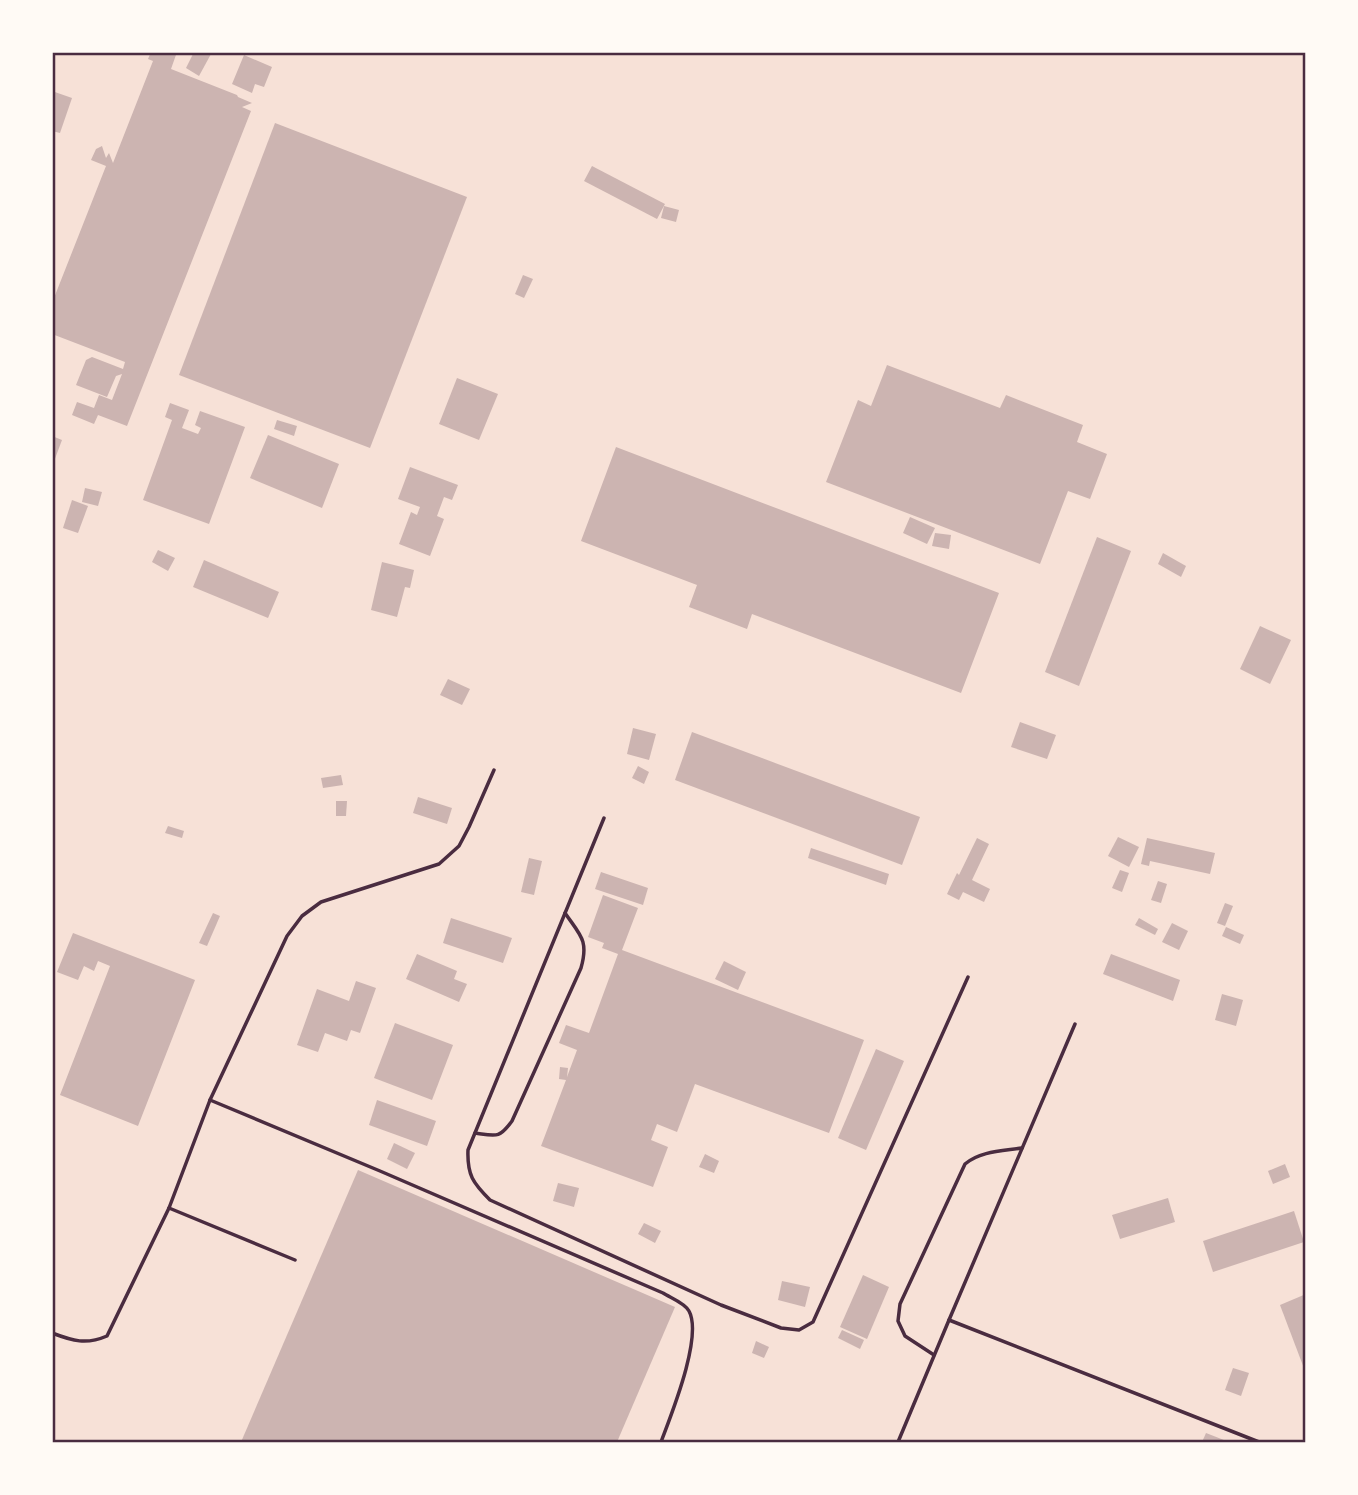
<svg xmlns="http://www.w3.org/2000/svg" width="1358" height="1495" font-family="Commissioner,sans-serif">
<style>
.building{fill:#ccb4b1}
.lines{fill:none;stroke-linecap:round;stroke-linejoin:round}
.service{stroke:#4a2c40;stroke-width:3.5}
.neatline{fill:none;stroke:#4a2c40;stroke-width:2.5}
</style>
<rect width="100%" height="100%" fill="#f7e1d7"/>
<!-- building -->
<g class="building">
<path d="M151 52H177L171 69 237 95 238 97 252 103 242 107 251 111 127 426 98 415 94 424 72 415 77 402 94 408 99 395 112 400 122 374 116 376 107 397 76 385 86 360 92 357 123 369 125 362 52 334V303L106 166 91 160 96 149 102 146 106 158 109 153 113 163 153 61 148 59Z"/>
<path d="M194 52 211 54 199 76 186 68Z"/>
<path d="M244 55 272 67 264 87 255 84 252 93 232 84Z"/>
<path d="M52 91 72 98 60 133 52 131Z"/>
<path d="M275 123 467 197 370 448 179 375Z"/>
<path d="M592 166 665 204 657 219 584 181Z"/>
<path d="M664 206 679 210 676 222 661 218Z"/>
<path d="M523 275 533 279 524 298 515 294Z"/>
<path d="M887 365 1000 408 1006 395 1083 425 1077 442 1107 454 1090 499 1068 491 1040 564 826 482 858 400 871 406Z"/>
<path d="M457 378 498 394 479 440 439 424Z"/>
<path d="M170 403 189 410 182 428 198 434 201 428 195 425 200 411 245 427 209 524 143 500 172 420 165 417Z"/>
<path d="M277 420 297 426 294 436 274 429Z"/>
<path d="M268 435 339 464 322 508 250 478Z"/>
<path d="M52 436 62 440 53 464H52Z"/>
<path d="M616 447 999 593 961 693 752 614 747 629 689 607 697 585 581 541Z"/>
<path d="M410 467 458 485 452 500 444 497 437 516 444 519 430 556 399 544 411 512 417 515 420 507 398 499Z"/>
<path d="M85 488 102 492 98 506 82 502Z"/>
<path d="M72 500 88 506 78 533 63 528Z"/>
<path d="M910 517 935 528 927 544 903 533Z"/>
<path d="M935 533 951 535 949 549 932 546Z"/>
<path d="M1097 537 1131 551 1079 686 1045 672Z"/>
<path d="M158 550 175 558 168 571 152 562Z"/>
<path d="M1163 553 1186 566 1181 577 1158 564Z"/>
<path d="M204 560 279 592 268 618 193 587Z"/>
<path d="M382 562 414 570 410 588 405 587 397 617 371 610Z"/>
<path d="M1260 626 1291 640 1270 684 1240 669Z"/>
<path d="M448 679 470 689 462 705 440 695Z"/>
<path d="M1020 722 1056 735 1047 759 1011 747Z"/>
<path d="M633 728 656 734 649 760 627 754Z"/>
<path d="M692 732 920 817 902 865 675 780Z"/>
<path d="M638 766 649 772 644 784 632 778Z"/>
<path d="M341 775 343 785 323 788 321 778Z"/>
<path d="M418 797 452 808 447 824 413 813Z"/>
<path d="M336 801H347L346 816H336Z"/>
<path d="M168 826 184 831 182 838 165 833Z"/>
<path d="M1118 837 1139 847 1129 867 1108 856Z"/>
<path d="M977 838 989 844 972 880 990 889 984 902 963 892 959 900 947 894 957 873 959 875Z"/>
<path d="M1147 838 1215 853 1210 874 1150 861 1149 866 1141 864Z"/>
<path d="M811 848 889 874 886 885 808 858Z"/>
<path d="M529 858 542 861 534 895 521 892Z"/>
<path d="M1120 870 1129 873 1122 892 1112 888Z"/>
<path d="M601 872 648 888 643 905 595 889Z"/>
<path d="M1158 881 1167 884 1161 903 1151 900Z"/>
<path d="M603 895 638 908 622 950 864 1040 829 1133 695 1084 677 1132 657 1124 651 1140 668 1147 653 1187 541 1146 566 1080 559 1079 560 1067 568 1068 567 1077 577 1050 559 1043 566 1025 589 1033 618 954 602 948 604 943 588 937Z"/>
<path d="M1225 903 1233 906 1225 926 1217 923Z"/>
<path d="M213 913 220 916 207 946 199 943Z"/>
<path d="M451 918 512 938 503 963 443 943Z"/>
<path d="M1139 918 1158 929 1155 935 1135 925Z"/>
<path d="M1172 923 1188 931 1179 950 1162 942Z"/>
<path d="M1226 927 1244 935 1240 944 1222 936Z"/>
<path d="M73 933 195 980 138 1126 60 1095 110 966 98 961 94 971 84 966 78 980 57 972Z"/>
<path d="M417 954 457 971 454 979 467 984 459 1002 406 979Z"/>
<path d="M1111 954 1180 980 1173 1001 1103 974Z"/>
<path d="M724 961 746 972 738 990 715 979Z"/>
<path d="M356 981 376 988 360 1033 351 1030 347 1041 325 1033 318 1052 297 1045 317 989 349 1001Z"/>
<path d="M1222 994 1243 1000 1236 1026 1215 1020Z"/>
<path d="M395 1023 453 1045 432 1100 374 1078Z"/>
<path d="M876 1049 904 1061 866 1150 838 1138Z"/>
<path d="M377 1100 436 1121 427 1146 369 1125Z"/>
<path d="M394 1143 415 1153 407 1169 387 1159Z"/>
<path d="M705 1154 719 1161 714 1173 699 1167Z"/>
<path d="M1285 1164 1290 1177 1273 1184 1268 1171Z"/>
<path d="M358 1170 675 1307 617 1442H241Z"/>
<path d="M558 1183 579 1188 574 1207 553 1201Z"/>
<path d="M1168 1198 1175 1222 1120 1239 1112 1215Z"/>
<path d="M1294 1211 1304 1242 1213 1272 1203 1241Z"/>
<path d="M644 1223 661 1231 655 1243 638 1234Z"/>
<path d="M863 1275 889 1287 867 1339 840 1327Z"/>
<path d="M782 1281 810 1287 805 1307 778 1300Z"/>
<path d="M1306 1294V1371H1305L1280 1305Z"/>
<path d="M842 1330 864 1340 860 1349 838 1338Z"/>
<path d="M756 1341 769 1347 764 1358 752 1353Z"/>
<path d="M1233 1368 1249 1373 1241 1396 1225 1390Z"/>
<path d="M1206 1433 1229 1442H1202Z"/>
</g>
<g class="lines">
<!-- service -->
<g class="service">
<path d="M604 818 468 1150C467 1175 473 1183 490 1200L721 1305 781 1328 799 1330 813 1322 968 977"/>
<path d="M210 1100 380 1171 663 1293C671 1298 685 1303 689 1311 703 1337 671 1415 661 1442"/>
<path d="M475 1133C496 1136 499 1139 512 1121L581 968C589 940 580 935 565 913"/>
<path d="M169 1208 295 1260"/>
<path d="M949 1320 1259 1442"/>
<path d="M52 1333C73 1341 86 1345 107 1336L169 1208 210 1100 287 936 302 916 321 902 439 864 459 846 469 827 494 770"/>
<path d="M934 1355 905 1336 898 1321 900 1304 965 1164C980 1151 1003 1151 1022 1148"/>
<path d="M898 1442 949 1320 1075 1024"/>
</g>
</g>
<!-- border -->
<rect width="1358" height="1495" fill="none" stroke="#fffaf5" stroke-width="108"/>
<rect x="54" y="54" width="1250" height="1387" class="neatline"/>
</svg>
